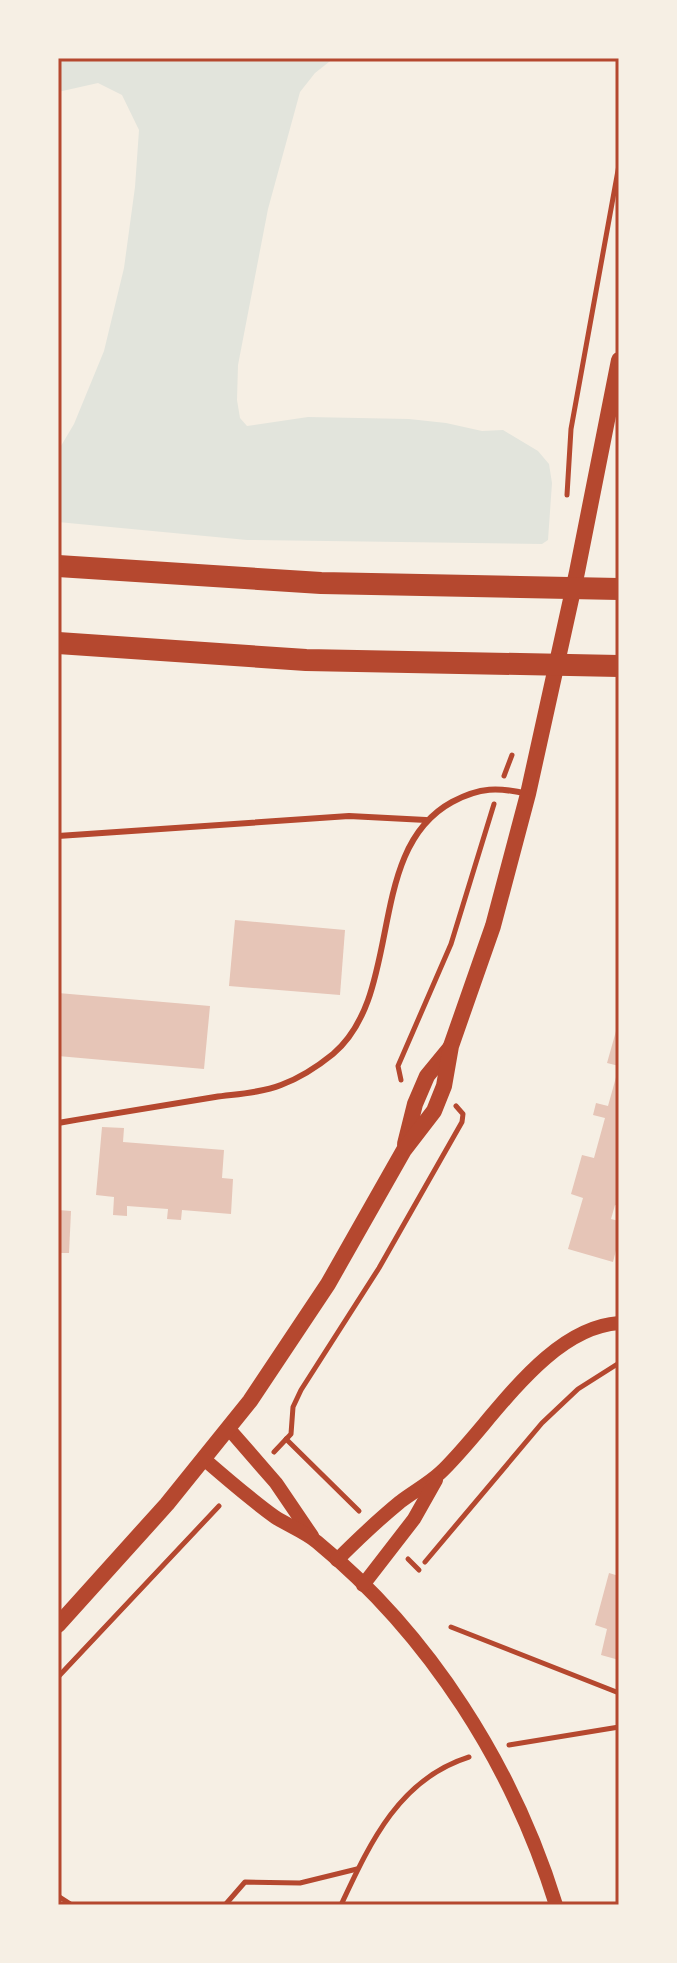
<svg xmlns="http://www.w3.org/2000/svg" width="677" height="1963" font-family="'Roboto Condensed',sans-serif">
<style>
.green{fill:#e2e4dc}
.building{fill:#e6c5b7}
.lines{fill:none;stroke-linecap:round;stroke-linejoin:round}
.path{stroke:#b5482f;stroke-width:5}
.service{stroke:#b5482f;stroke-width:6}
.tertiary{stroke:#b5482f;stroke-width:14}
.secondary{stroke:#b5482f;stroke-width:16}
.motorway{stroke:#b5482f;stroke-width:22}
.neatline{fill:none;stroke:#b5482f;stroke-width:3}
</style>
<rect width="100%" height="100%" fill="#f6efe4"/>
<!-- green -->
<path class="green" d="M58 58H334L315 73 300 92 268 209 238 365 237 400 240 418 247 426 308 417 409 419 446 423 482 431 503 430 538 451 549 464 552 483 548 540 542 544 247 540 58 522V451L74 424 104 351 124 268 135 187 139 130 122 95 98 83 58 92Z"/>
<!-- building -->
<g class="building">
<path d="M235 920 345 930 340 995 229 986Z"/>
<path d="M58 993 210 1006 204 1069 58 1056Z"/>
<path d="M618 1024H619V1066L607 1063Z"/>
<path d="M618 1070 619 1206 615 1205 611 1219 619 1221V1251L616 1250 613 1262 568 1249 583 1198 571 1194 582 1155 594 1158 605 1118 593 1115 596 1103 608 1106Z"/>
<path d="M102 1127 124 1128 123 1142 224 1150 222 1178 233 1179 231 1214 182 1210 181 1220 167 1219 168 1209 127 1206V1216L113 1215 114 1197 96 1195Z"/>
<path d="M58 1210 71 1211 69 1253H58Z"/>
<path d="M609 1573 619 1576V1660L601 1655 607 1629 595 1625Z"/>
</g>
<g class="lines">
<!-- path -->
<g class="path">
<path d="M567 495 571 429 619 165"/>
<path d="M504 776 512 755"/>
<path d="M401 1080 398 1066 451 944 494 804"/>
<path d="M286 1439 359 1511"/>
<path d="M274 1452 291 1434 293 1407 301 1390 379 1268 462 1122 463 1114 456 1106"/>
<path d="M408 1559 419 1570"/>
<path d="M425 1562 542 1423 578 1389 619 1363"/>
<path d="M451 1627 619 1693"/>
<path d="M58 1677 219 1506"/>
<path d="M509 1745 619 1727"/>
<path d="M58 1896 72 1905"/>
<path d="M225 1905 245 1882 300 1883 357 1869"/>
<path d="M341 1905C370 1843 399 1779 469 1757"/>
</g>
<!-- service -->
<g class="service">
<path d="M58 836 349 816 426 820"/>
<path d="M58 1123C110 1114 162 1106 215 1097 236 1094 261 1093 281 1085 300 1078 317 1067 333 1054 405 993 364 850 452 802 480 787 498 787 528 794"/>
</g>
<!-- tertiary -->
<g class="tertiary">
<path d="M229 1429 276 1483 312 1536"/>
<path d="M204 1459C227 1479 250 1499 275 1517 289 1526 305 1532 317 1542 430 1635 513 1766 556 1905"/>
<path d="M337 1560C357 1540 378 1520 400 1502 413 1492 428 1484 440 1473 490 1426 545 1328 619 1323"/>
<path d="M363 1585 414 1519 436 1480"/>
</g>
<!-- secondary -->
<g class="secondary">
<path d="M405 1144 415 1104 427 1076 450 1048"/>
<path d="M58 1625 167 1504 250 1401 328 1284 404 1150 434 1111 444 1086 451 1046 493 926 528 794 577 572 619 360"/>
</g>
<!-- motorway -->
<g class="motorway">
<path d="M58 566 321 583 619 589"/>
<path d="M58 643 306 660 619 666"/>
</g>
</g>
<!-- border -->
<rect width="677" height="1963" fill="none" stroke="#f6efe4" stroke-width="120"/>
<rect x="60" y="60" width="557" height="1843" class="neatline"/>
</svg>
